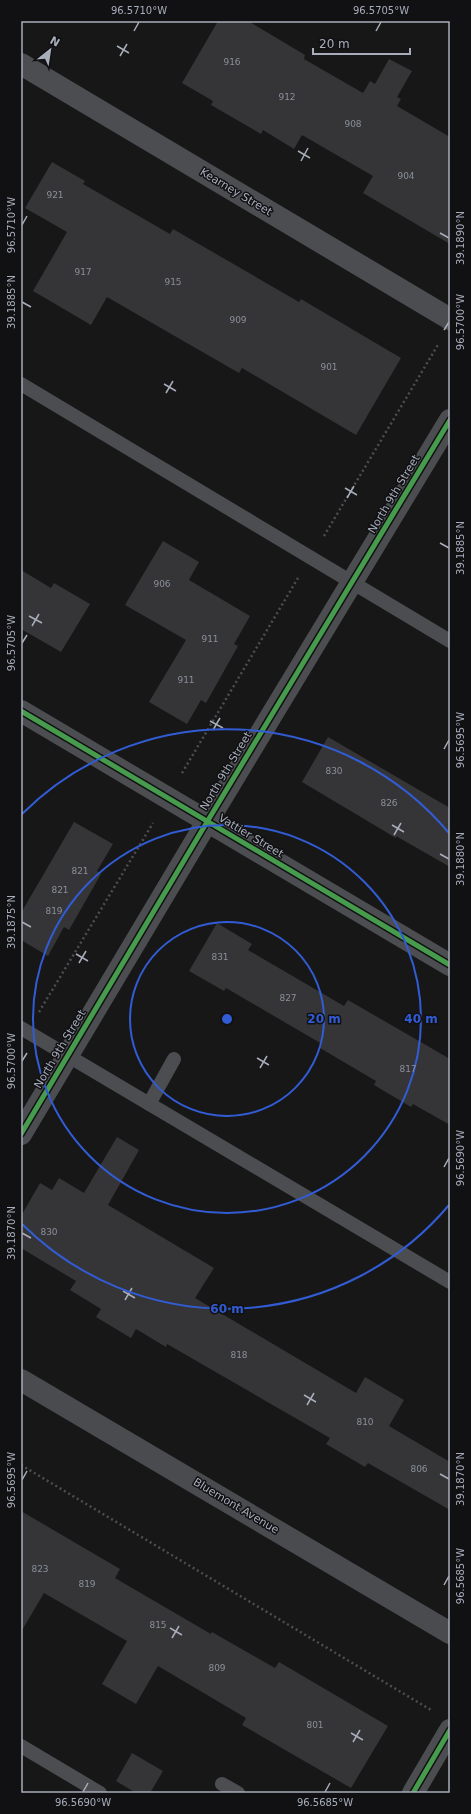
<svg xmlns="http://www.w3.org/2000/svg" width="471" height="1814" font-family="'DejaVu Sans',sans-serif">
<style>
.building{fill:#353537}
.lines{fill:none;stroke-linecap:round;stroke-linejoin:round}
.path{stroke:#4d4e52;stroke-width:2.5;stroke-dasharray:2 3;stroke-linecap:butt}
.lane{stroke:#4b4d51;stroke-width:14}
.street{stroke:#4b4d51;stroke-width:22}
.secondary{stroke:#4a4b4f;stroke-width:22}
.cycleway-casing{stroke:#111114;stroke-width:8}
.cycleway{stroke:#469c4c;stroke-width:5}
.ticks{fill:none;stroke:#a7adba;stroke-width:1.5}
.ring{fill:none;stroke:#325cd4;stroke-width:2}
.labels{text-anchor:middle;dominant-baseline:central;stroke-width:3;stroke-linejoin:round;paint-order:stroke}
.number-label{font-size:9px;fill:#8a8f99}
.street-label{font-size:11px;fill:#a7adba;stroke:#111114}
.centre{fill:#325cd4;stroke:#111114;stroke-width:2}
.ring-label{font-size:12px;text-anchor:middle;font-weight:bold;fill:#325cd4;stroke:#111114;stroke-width:3;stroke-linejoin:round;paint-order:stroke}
.neatline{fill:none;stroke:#a7adba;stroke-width:1.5}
.ticks-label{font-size:10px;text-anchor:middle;fill:#a7adba}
</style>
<rect width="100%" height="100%" fill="#171718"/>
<!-- building -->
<g class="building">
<path d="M218 21H248L305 55 304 59 363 93 370 81 375 84 389 59 412 71 397 97 401 99 397 106 450 137V244L363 193 373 176 302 135 294 149 263 130 261 134 211 105 213 101 182 83Z"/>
<path d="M52 162 85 181 83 184 170 234 173 229 299 302 301 299 401 358 356 435 242 368 239 373 107 297 91 325 33 291 67 232 25 208Z"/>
<path d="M163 541 199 562 189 580 250 616 234 644 238 646 206 703 201 700 187 724 149 702 186 640 125 605Z"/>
<path d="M21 570 51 588 54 583 90 604 61 652 21 629Z"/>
<path d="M328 737 450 808V867L396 836V838L302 782Z"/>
<path d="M74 822 113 844 97 871 101 874 69 930 64 927 48 956 21 940V913Z"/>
<path d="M217 923 252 944 248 950 344 1006 348 1000 450 1059V1125L413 1104 411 1107 374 1085 376 1081 320 1048 322 1044 226 988 224 991 189 971Z"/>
<path d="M117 1137 139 1150 108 1205 214 1268 195 1298 356 1393 365 1377 404 1400 389 1426 450 1462V1510L368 1463 365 1467 326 1444 330 1438 167 1344 166 1347 136 1329 131 1338 96 1317 101 1309 70 1290 76 1281 21 1248V1216L40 1183 52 1190 59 1178 84 1193Z"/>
<path d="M21 1511 120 1569 115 1578 211 1634 212 1632 275 1668 279 1662 388 1726 351 1788 242 1725 246 1718 158 1666 136 1704 102 1684 127 1641 44 1593 21 1632Z"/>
<path d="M132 1753 163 1771 150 1793H136L116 1781Z"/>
</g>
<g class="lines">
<!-- path -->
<g class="path">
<path d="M324 536 439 343"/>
<path d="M182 773 298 578"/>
<path d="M39 1012 153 823"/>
<path d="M21 1465 431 1710"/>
</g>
<!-- lane -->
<g class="lane">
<path d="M21 384 450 641"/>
<path d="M21 1028 450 1282"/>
<path d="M149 1104 174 1059"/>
<path d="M21 1746 100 1793"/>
<path d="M222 1784 238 1793"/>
</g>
<!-- street -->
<g class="street">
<path d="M21 64 450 319"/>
<path d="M21 711 450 965"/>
<path d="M21 1134 207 822 450 420"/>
<path d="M413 1793 450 1730"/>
</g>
<!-- secondary -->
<path class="secondary" d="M21 1380 450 1633"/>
<defs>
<g id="cycleway">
<path d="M21 711 450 965"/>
<path d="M21 1134 207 822 450 420"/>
<path d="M413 1793 450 1730"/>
</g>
</defs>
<!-- cycleway casing -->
<use href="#cycleway" class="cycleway-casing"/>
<!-- cycleway -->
<use href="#cycleway" class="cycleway"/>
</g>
<!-- ticks -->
<path class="ticks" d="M134 31 139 22M376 31 381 22M117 46 129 53M120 56 127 44M298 151 310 158M301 161 308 148M22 225 27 216M440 233 449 238M22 302 31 307M444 330 449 322M164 384 176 391M166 393 173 381M345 488 357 495M347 498 354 486M440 543 449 548M29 616 42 623M32 626 39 614M22 643 27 635M210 721 223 728M213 730 220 718M444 749 449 740M392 825 404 832M394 835 401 823M440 854 449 859M22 922 31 927M76 954 88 961M79 963 86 951M257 1058 269 1065M22 1061 27 1053M260 1068 267 1056M444 1167 449 1158M22 1233 31 1238M123 1291 135 1298M125 1300 132 1288M304 1395 316 1402M307 1405 314 1393M440 1474 449 1479M22 1480 27 1471M444 1585 449 1576M170 1628 182 1635M172 1638 179 1626M351 1733 363 1740M353 1742 360 1730M83 1792 88 1783M325 1792 330 1783"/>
<!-- distance rings -->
<g class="ring">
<circle cx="227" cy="1019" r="97"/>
<circle cx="227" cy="1019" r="194"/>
<path d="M449 1205A290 290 0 0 1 22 1224M22 814A290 290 0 0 1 449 833"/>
</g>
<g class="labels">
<!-- number labels -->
<g class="number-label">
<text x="232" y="62">916</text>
<text x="287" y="97">912</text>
<text x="353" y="124">908</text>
<text x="406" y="176">904</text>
<text x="55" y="195">921</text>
<text x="83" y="272">917</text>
<text x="173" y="282">915</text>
<text x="238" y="320">909</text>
<text x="329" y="367">901</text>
<text x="162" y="584">906</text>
<text x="210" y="639">911</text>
<text x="186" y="680">911</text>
<text x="334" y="771">830</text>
<text x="389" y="803">826</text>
<text x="80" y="871">821</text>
<text x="60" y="890">821</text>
<text x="54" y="911">819</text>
<text x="220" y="957">831</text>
<text x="288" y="998">827</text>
<text x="408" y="1069">817</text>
<text x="49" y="1232">830</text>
<text x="239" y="1355">818</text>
<text x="365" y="1422">810</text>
<text x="419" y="1469">806</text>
<text x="40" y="1569">823</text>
<text x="87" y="1584">819</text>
<text x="158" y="1625">815</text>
<text x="217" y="1668">809</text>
<text x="315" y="1725">801</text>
</g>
<!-- street labels -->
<g class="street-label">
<text transform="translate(236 192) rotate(31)">Kearney Street</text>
<text transform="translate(394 494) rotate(-59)">North 9th Street</text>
<text transform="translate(226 771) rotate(-59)">North 9th Street</text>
<text transform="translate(251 836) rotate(31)">Vattier Street</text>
<text transform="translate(60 1049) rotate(-59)">North 9th Street</text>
<text transform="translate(236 1506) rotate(31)">Bluemont Avenue</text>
</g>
</g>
<circle cx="227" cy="1019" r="6" class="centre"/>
<g class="ring-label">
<text x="324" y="1023">20 m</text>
<text x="421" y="1023">40 m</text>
<text x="227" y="1313">60 m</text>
</g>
<!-- border -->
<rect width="471" height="1814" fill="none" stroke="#111114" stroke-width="44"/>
<!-- north arrow -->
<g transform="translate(50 50) rotate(30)" stroke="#111114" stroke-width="3" paint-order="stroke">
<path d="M0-3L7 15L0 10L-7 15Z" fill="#a7adba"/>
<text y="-6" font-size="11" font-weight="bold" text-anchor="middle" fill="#a7adba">N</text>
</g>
<!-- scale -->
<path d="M313 48v6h97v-6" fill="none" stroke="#a7adba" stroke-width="2"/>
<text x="319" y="48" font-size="12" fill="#a7adba" stroke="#111114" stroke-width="3" paint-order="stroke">20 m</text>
<rect x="22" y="22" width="427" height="1770" class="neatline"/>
<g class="ticks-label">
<text x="139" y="14">96.5710°W</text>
<text x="381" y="14">96.5705°W</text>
<text transform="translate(11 225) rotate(-90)" y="4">96.5710°W</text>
<text transform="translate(460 238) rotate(-90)" y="4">39.1890°N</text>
<text transform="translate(11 302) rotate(-90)" y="4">39.1885°N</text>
<text transform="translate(460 322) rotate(-90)" y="4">96.5700°W</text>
<text transform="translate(460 548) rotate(-90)" y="4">39.1885°N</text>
<text transform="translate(11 643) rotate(-90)" y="4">96.5705°W</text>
<text transform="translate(460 740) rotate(-90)" y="4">96.5695°W</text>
<text transform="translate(460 859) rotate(-90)" y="4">39.1880°N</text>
<text transform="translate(11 922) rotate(-90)" y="4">39.1875°N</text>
<text transform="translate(11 1061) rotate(-90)" y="4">96.5700°W</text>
<text transform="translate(460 1158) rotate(-90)" y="4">96.5690°W</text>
<text transform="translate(11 1233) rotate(-90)" y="4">39.1870°N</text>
<text transform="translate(460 1479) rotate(-90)" y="4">39.1870°N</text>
<text transform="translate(11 1480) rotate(-90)" y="4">96.5695°W</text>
<text transform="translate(460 1576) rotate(-90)" y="4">96.5685°W</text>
<text x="83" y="1806">96.5690°W</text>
<text x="325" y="1806">96.5685°W</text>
</g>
</svg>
